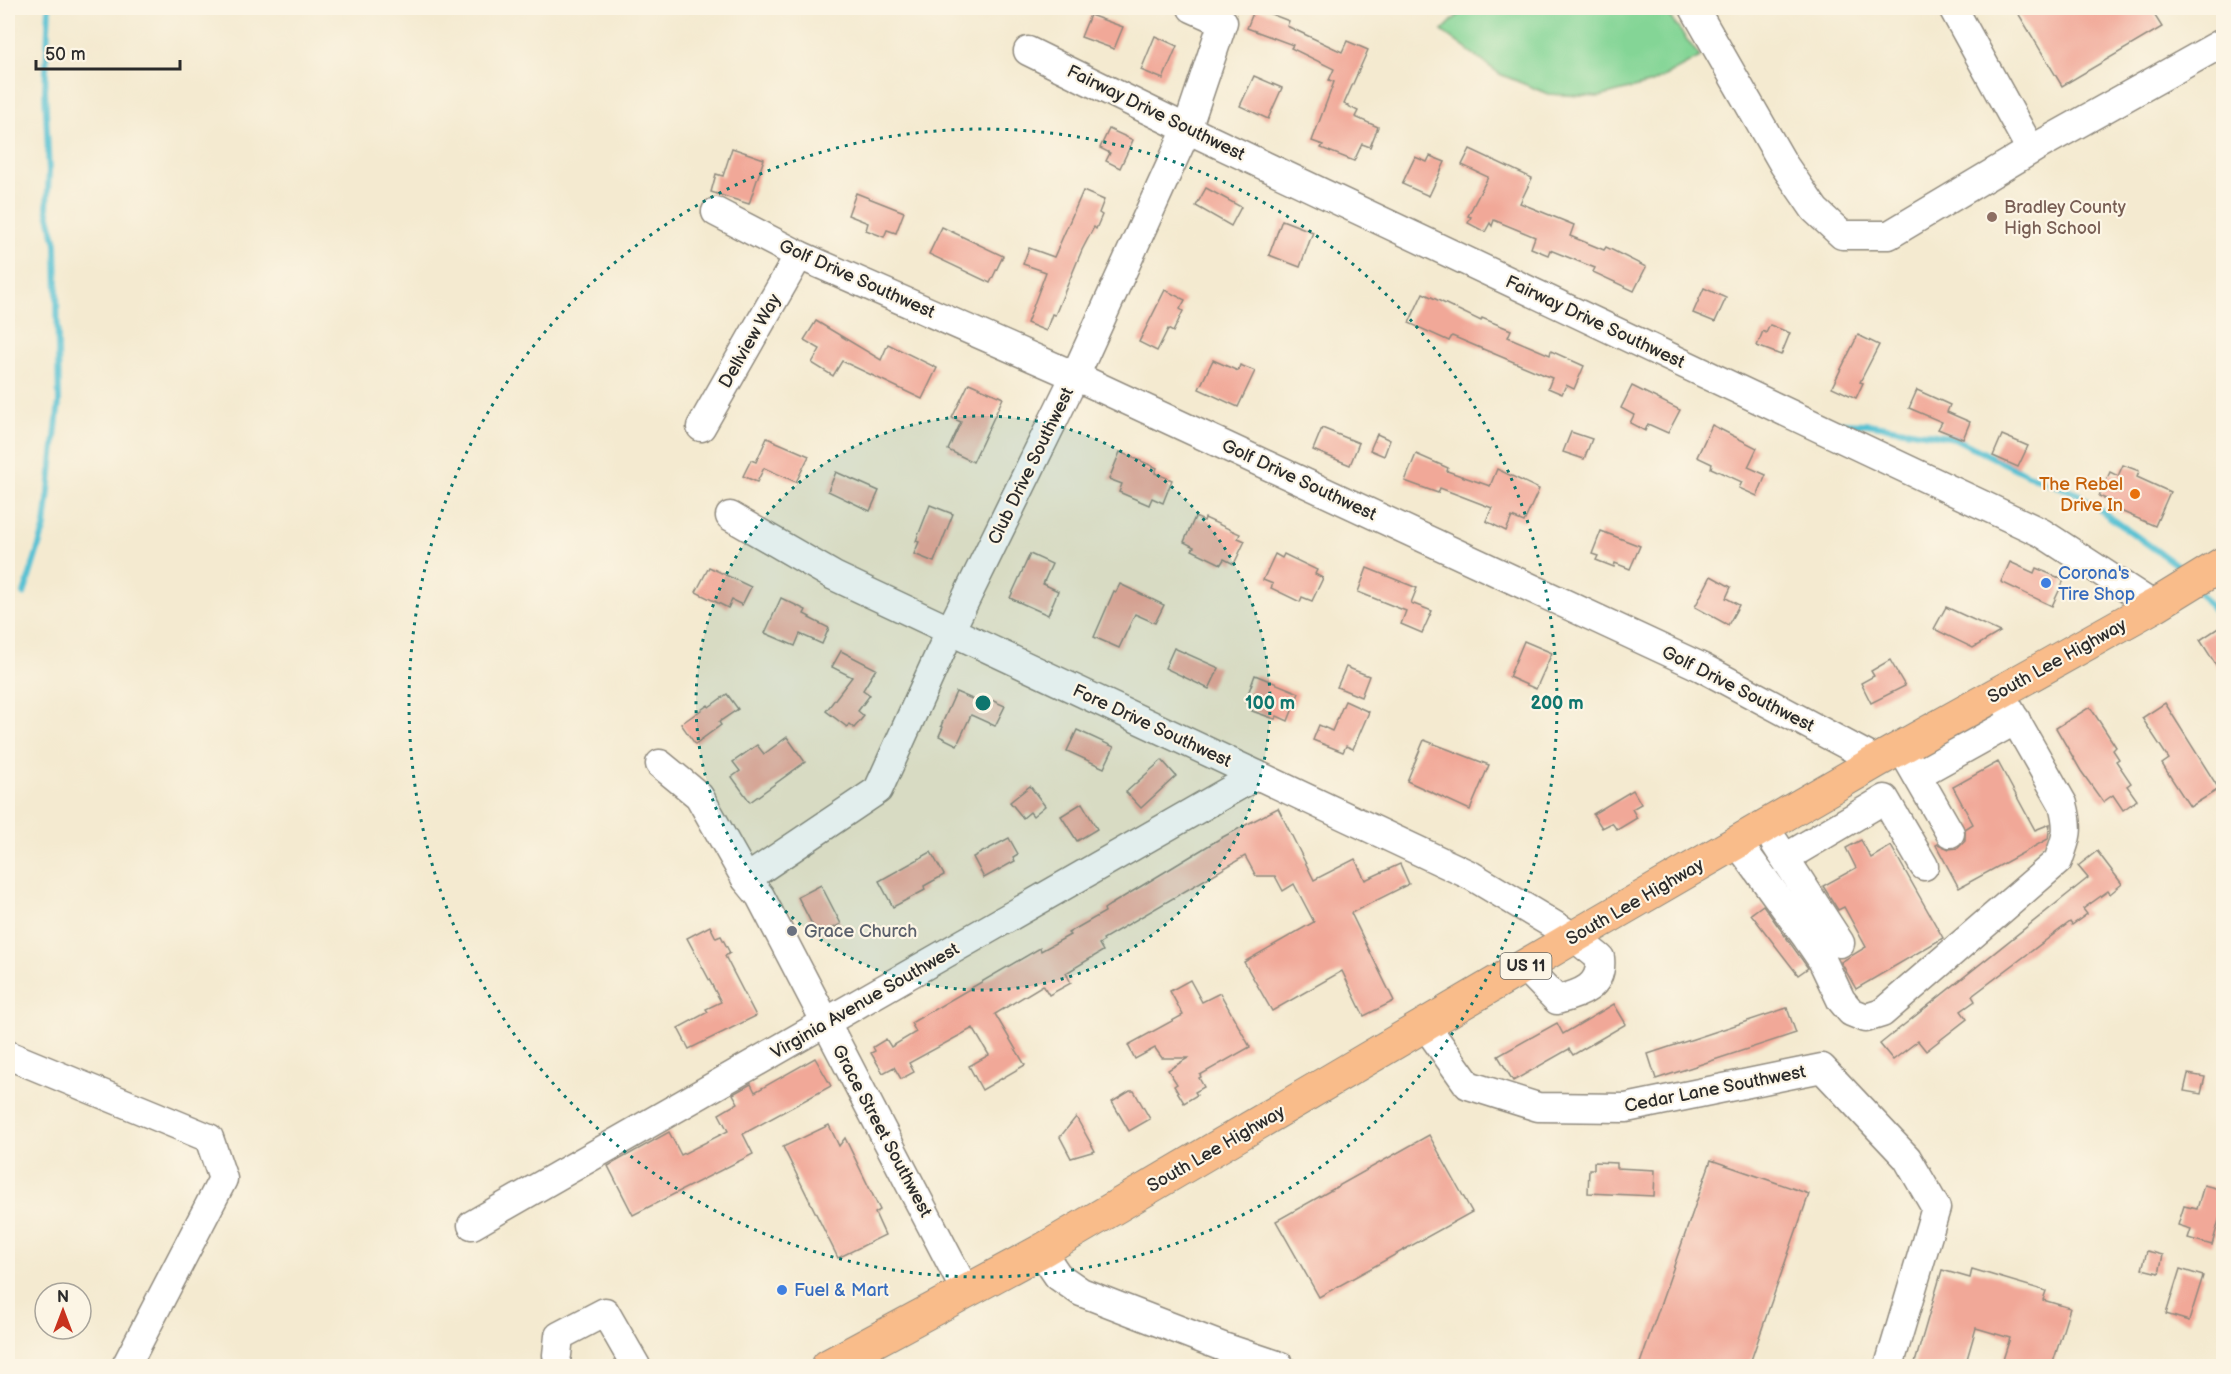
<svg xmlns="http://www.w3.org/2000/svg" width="2231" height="1374" font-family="'Balsamiq Sans',sans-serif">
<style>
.pitch{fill:#84d596;stroke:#588060;stroke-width:1.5}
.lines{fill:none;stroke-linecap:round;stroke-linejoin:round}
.stream{stroke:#57c1d3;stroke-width:6}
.building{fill:#f1a898}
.minor-casing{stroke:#908a7e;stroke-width:31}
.major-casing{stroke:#908a7e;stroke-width:35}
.minor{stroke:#fff;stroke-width:28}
.major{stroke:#f9bc8a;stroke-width:33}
.ring{fill:none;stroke:#0f766e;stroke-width:3;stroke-dasharray:3 6}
.education-dot{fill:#8d6e63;stroke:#fcf5e5;stroke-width:2}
.food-dot{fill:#e8710a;stroke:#fcf5e5;stroke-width:2}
.shop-dot{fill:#3f7fe0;stroke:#fcf5e5;stroke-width:2}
.worship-dot{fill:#6b7280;stroke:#fcf5e5;stroke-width:2}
.labels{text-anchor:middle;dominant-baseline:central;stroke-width:4.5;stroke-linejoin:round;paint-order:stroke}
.shield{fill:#fcf5e5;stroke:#6a6863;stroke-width:1.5}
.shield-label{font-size:16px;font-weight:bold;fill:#2b2b2b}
.street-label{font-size:18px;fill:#2b2b2b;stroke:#fcf5e5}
.education-label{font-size:18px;fill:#785e54;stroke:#fcf5e5;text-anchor:start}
.food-label{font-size:18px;fill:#c56008;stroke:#fcf5e5;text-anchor:end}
.shop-label{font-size:18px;fill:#366cbe;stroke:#fcf5e5;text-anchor:start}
.worship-label{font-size:18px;fill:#5b616d;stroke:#fcf5e5;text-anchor:start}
.centre{fill:#0f766e;stroke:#fcf5e5;stroke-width:3}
.ring-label{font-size:18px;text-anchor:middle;font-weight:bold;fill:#0f766e;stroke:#fcf5e5;stroke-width:4.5;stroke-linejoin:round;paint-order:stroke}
</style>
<rect width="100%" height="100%" fill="#fcf5e5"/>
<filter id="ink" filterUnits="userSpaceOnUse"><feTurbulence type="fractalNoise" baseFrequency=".0167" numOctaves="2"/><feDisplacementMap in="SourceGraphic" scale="12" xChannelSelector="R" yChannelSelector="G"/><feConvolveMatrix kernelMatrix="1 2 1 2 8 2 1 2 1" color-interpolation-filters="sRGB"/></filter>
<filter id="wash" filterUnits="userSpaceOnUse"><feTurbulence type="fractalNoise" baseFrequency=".008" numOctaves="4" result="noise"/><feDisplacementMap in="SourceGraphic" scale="24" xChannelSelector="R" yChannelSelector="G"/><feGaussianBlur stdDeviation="1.35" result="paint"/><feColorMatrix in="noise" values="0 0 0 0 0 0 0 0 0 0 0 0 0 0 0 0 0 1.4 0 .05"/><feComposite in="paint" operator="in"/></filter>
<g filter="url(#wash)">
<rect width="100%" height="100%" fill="#f4ead0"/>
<!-- pitch -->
<path class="pitch" d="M1465 8H1663L1700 57 1652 83 1599 97 1548 94 1500 74 1442 31Z"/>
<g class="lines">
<!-- stream -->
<g class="stream">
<path d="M1836 423 1867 424 1954 438 2028 475 2078 494 2178 566 2186 576"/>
<path d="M2198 591 2224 622"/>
<path d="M24 594 45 526 59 402 56 243 47 208 49 171 45 91 49 8"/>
</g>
</g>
<g id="blocks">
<!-- building -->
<g class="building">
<path d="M1255 8 1289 21 1287 26 1342 52 1347 41 1368 50 1344 104 1358 111 1355 117 1378 127 1370 147 1362 144 1354 161 1321 148 1323 145 1312 141 1334 82 1329 80 1334 69 1291 48 1293 45 1247 28Z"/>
<path d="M2015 8H2150L2162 27 2062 86Z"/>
<path d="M1090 15 1123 27 1114 49 1081 37Z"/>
<path d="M1155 36 1177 46 1163 79 1141 70Z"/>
<path d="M1254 76 1282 88 1268 119 1240 106Z"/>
<path d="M1109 129 1133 140 1120 168 1106 161 1110 153 1100 148Z"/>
<path d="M732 148 764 159 749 204 711 192 716 174 723 176Z"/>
<path d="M1470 149 1532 178 1520 203 1574 225 1570 236 1604 250 1606 247 1646 267 1634 291 1593 272 1595 268 1550 250 1548 255 1531 248 1535 237 1494 220 1492 226 1490 223 1485 232 1468 223 1471 217 1468 216 1488 177 1462 165Z"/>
<path d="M1430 156 1445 162 1429 196 1402 184 1415 157 1427 162Z"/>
<path d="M1206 188 1241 207 1231 226 1196 206Z"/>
<path d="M1083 191 1104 200 1099 213 1102 215 1096 229 1094 227 1082 250 1055 315 1052 314 1046 331 1027 323 1046 272 1023 264 1029 248 1054 257Z"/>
<path d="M856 193 904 212 896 233 887 230 884 237 866 230 868 223 848 215Z"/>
<path d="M1282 220 1313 232 1300 267 1269 255Z"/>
<path d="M942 227 1003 256 990 283 929 254Z"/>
<path d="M1704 288 1726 298 1715 322 1693 313Z"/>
<path d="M1165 290 1185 300 1180 309 1183 311 1173 332 1168 329 1157 351 1139 342Z"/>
<path d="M1423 293 1481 321 1482 318 1511 330 1508 337 1550 355 1551 351 1584 366 1574 389 1566 385 1562 394 1548 388 1552 378 1547 376 1452 336 1449 341 1409 323Z"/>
<path d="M816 321 881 360 888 344 937 368 922 399 842 361 833 376 812 363 820 349 804 340Z"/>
<path d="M1770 325 1790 333 1781 355 1757 346 1763 331 1766 333Z"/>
<path d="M1858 335 1879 345 1860 382 1863 383 1856 398 1832 387Z"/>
<path d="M1213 360 1238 371 1240 365 1255 371 1238 407 1199 389Z"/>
<path d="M969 383 1003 398 973 462 948 450 961 422 952 418Z"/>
<path d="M1632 386 1680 410 1668 433 1648 424 1645 431 1630 423 1634 415 1621 408Z"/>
<path d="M1917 390 1950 405 1947 412 1970 422 1963 439 1938 429 1942 422 1909 408Z"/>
<path d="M1712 425 1757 448 1748 467 1766 475 1757 496 1739 488 1742 482 1711 468 1712 464 1697 457Z"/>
<path d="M1322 428 1359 443 1350 465 1313 450Z"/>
<path d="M1571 432 1592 439 1584 459 1563 452Z"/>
<path d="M1377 434 1390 440 1384 456 1370 450Z"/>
<path d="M2002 435 2028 446 2018 467 1993 456Z"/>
<path d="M767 438 809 456 796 482 764 468 757 482 743 476 751 460 756 462Z"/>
<path d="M1120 452 1157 468 1155 473 1172 480 1163 503 1152 498 1149 505 1119 492 1122 484 1109 479Z"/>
<path d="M1416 454 1448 468 1447 471 1490 486 1497 469 1539 489 1524 522 1512 517 1506 531 1486 521 1492 508 1440 488 1438 493 1405 481Z"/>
<path d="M2123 465 2139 471 2137 477 2170 492 2155 526 2116 509 2118 504 2099 496 2110 472 2118 476Z"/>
<path d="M836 472 879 491 870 511 828 491Z"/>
<path d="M930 505 953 514 934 562 914 554 919 542 916 541Z"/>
<path d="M1195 517 1204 521 1205 518 1240 534 1238 538 1245 541 1234 564 1224 559 1221 564 1192 550 1194 547 1184 542Z"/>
<path d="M1601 531 1640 546 1630 569 1615 563 1614 567 1596 560 1598 556 1592 554Z"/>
<path d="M1030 554 1052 564 1043 584 1058 591 1048 615 1010 598Z"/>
<path d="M1275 554 1282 558 1284 554 1317 570 1315 574 1323 578 1312 601 1302 597 1300 602 1271 588 1273 584 1263 580Z"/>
<path d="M2010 562 2034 573 2036 568 2064 580 2052 606 2001 582Z"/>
<path d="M709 567 751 587 742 605 732 600 728 608 696 592Z"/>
<path d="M1367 568 1417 588 1411 603 1432 611 1422 633 1401 624 1406 611 1358 592Z"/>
<path d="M1711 576 1731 587 1726 598 1739 605 1728 625 1695 607Z"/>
<path d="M1120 584 1164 605 1155 623 1135 614 1119 648 1094 637 1114 591 1116 592Z"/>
<path d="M781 598 806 610 804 614 810 617 809 618 829 628 822 644 800 634 795 646 765 633Z"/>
<path d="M1946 607 2000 632 1973 648 1934 629Z"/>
<path d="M2223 625V676L2200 640Z"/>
<path d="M1524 641 1552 653 1536 689 1509 677Z"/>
<path d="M1174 648 1219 668 1209 689 1165 668Z"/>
<path d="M841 651 876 669 863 690 870 695 858 711 864 716 854 728 849 724 847 727 826 711 852 677 832 667Z"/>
<path d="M1890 660 1905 686 1871 703 1861 683 1874 676 1871 671Z"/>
<path d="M1346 667 1369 676 1361 697 1337 687Z"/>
<path d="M1255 675 1299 693 1288 721 1277 716 1275 719 1252 711 1254 706 1245 702Z"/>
<path d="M956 692 986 705 989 699 1005 706 995 726 971 715 957 745 939 736 943 727 941 726Z"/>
<path d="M727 694 738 709 719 722 721 725 695 744 681 724 708 705 709 707Z"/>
<path d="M1345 701 1369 712 1353 749 1346 746 1343 752 1313 740 1319 725 1332 731Z"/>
<path d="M2165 703 2219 789 2190 807 2162 764 2169 759 2142 718Z"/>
<path d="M2090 707 2116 747 2113 750 2119 759 2116 761 2131 783 2127 786 2137 800 2123 810 2113 795 2103 802 2081 771 2056 728Z"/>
<path d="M1077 730 1114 747 1104 768 1067 751Z"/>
<path d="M787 737 805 762 750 802 732 777 740 771 733 762 757 745 764 754Z"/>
<path d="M1424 740 1489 765 1470 810 1407 781Z"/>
<path d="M1162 760 1176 776 1141 808 1126 792Z"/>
<path d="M1998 762 2035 830 2050 824 2048 839 1959 888 1936 845 1938 844 1949 849 1958 848 1965 841V829L1973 824 1953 787Z"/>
<path d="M1030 786 1045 806 1033 816 1030 812 1023 818 1010 802Z"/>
<path d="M1633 790 1641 804 1632 809 1637 818 1617 830 1612 823 1602 828 1593 814Z"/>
<path d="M1082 803 1097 829 1077 841 1061 816Z"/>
<path d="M1278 808 1314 880 1355 859 1365 880 1400 864 1409 884 1351 913 1394 1001 1364 1016 1342 971 1272 1011 1244 962 1314 922 1294 884 1283 891 1275 876H1256L1245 856 1103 939 1104 941 1099 944 1103 951 1066 973 1071 983 1049 995 1043 985 995 1014 1025 1065 982 1090 969 1066 989 1055 973 1028 909 1063 914 1072 901 1079 894 1067 883 1073 871 1053 875 1051 873 1047 886 1039 891 1047 916 1032 911 1023 1040 948 1041 951 1070 935 1068 933 1105 912 1104 909 1110 905 1221 838Z"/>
<path d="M1009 838 1018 854 1013 857 1015 861 984 878 973 857Z"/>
<path d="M1861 840 1871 858 1891 846 1943 938 1856 989 1841 962 1866 947 1844 907 1838 910 1823 886 1856 868 1846 848Z"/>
<path d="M2097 851 2122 884 2110 894 2108 891 2083 909 2087 914 2072 925 2070 922 1972 996 1975 1001 1961 1011 1967 1019 1926 1051 1918 1041 1893 1060 1880 1044 2088 878 2078 866Z"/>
<path d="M931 852 944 875 924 886 925 890 893 907 879 881Z"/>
<path d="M821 885 841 924 818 936 798 897Z"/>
<path d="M1763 905 1808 968 1798 975 1751 914Z"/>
<path d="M710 926 716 938 721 936 730 953 725 956 756 1016 689 1049 678 1028 708 1012 706 1009 721 1002 687 938Z"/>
<path d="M1190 980 1202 1002 1220 993 1250 1047 1200 1075 1201 1077 1199 1078 1204 1087 1195 1092 1197 1095 1184 1103 1174 1086 1177 1084 1168 1070 1188 1058H1162L1155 1048 1135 1059 1128 1045 1183 1015 1170 991Z"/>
<path d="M1614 1004 1626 1024 1573 1055 1569 1049 1513 1081 1498 1056 1557 1023 1563 1034Z"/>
<path d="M1787 1008 1796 1033 1656 1079 1648 1054Z"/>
<path d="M815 1058 831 1086 743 1134 753 1154 633 1215 608 1166 669 1132 681 1155 728 1131 719 1114 738 1103 733 1094 751 1084 755 1092Z"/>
<path d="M2188 1074 2205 1077 2201 1094 2184 1091Z"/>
<path d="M1130 1091H1134L1150 1119 1129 1131 1112 1102Z"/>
<path d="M1076 1117 1095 1151 1071 1158 1060 1137Z"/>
<path d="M829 1125 839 1146 845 1138 880 1210 875 1213 885 1235 838 1258 783 1147Z"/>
<path d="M1429 1135 1472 1212 1319 1297 1276 1221Z"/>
<path d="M1711 1160 1809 1194 1749 1366H1639Z"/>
<path d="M1594 1162 1617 1163V1168L1655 1170 1654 1196 1588 1193 1589 1169H1594Z"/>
<path d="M2204 1185 2223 1190V1206L2212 1245 2188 1238 2191 1229 2178 1225 2184 1206 2197 1209Z"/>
<path d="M2147 1251 2163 1255 2159 1273 2142 1269Z"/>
<path d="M1972 1269 2046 1291 2043 1300 2070 1308 2052 1366H2001L2010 1338 1976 1328 1965 1366H1914L1942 1270 1970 1278Z"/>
<path d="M2180 1269 2203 1276 2189 1321 2166 1314Z"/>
</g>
</g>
</g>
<g filter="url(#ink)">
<use href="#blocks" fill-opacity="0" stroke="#908a7e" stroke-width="1.5"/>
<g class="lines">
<defs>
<g id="minor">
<path d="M1694 8 1784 165 1815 210 1842 235H1889L2038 146 2224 42"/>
<path d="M1953 8 2031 150"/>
<path d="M1028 51 1187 129 2042 533 2154 606"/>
<path d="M716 212 799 255 1075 376 1701 667 1877 761"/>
<path d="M701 427 799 255"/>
<path d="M730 516 834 576 1472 876 1574 937 1600 958C1603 987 1580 994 1557 1000L1525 967"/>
<path d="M1908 760 1950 833"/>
<path d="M660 764 699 796 746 879 760 896 966 1292"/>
<path d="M1917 775 2016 720"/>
<path d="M1737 842 1807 938 1822 960 1841 1000 1851 1012 1866 1018 1882 1013 2058 861C2067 837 2070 830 2063 804L2000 693"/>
<path d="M1775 843 1840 943"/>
<path d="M1785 858 1885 799 1924 866"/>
<path d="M746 879 878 790 950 631 1075 376 1187 129 1223 22 1192 8"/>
<path d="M1426 1026 1468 1085 1538 1107 1626 1108 1822 1068 1907 1158 1936 1208 1889 1366"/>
<path d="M8 1055 209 1138 223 1179 126 1366"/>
<path d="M472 1225 1257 775"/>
<path d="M1041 1251 1058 1276 1081 1292 1223 1347 1280 1366"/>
<path d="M557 1355 559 1336 605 1312 636 1366"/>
</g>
<path id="major" d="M828 1366 1041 1251 1574 937 1877 761 2154 606 2224 563"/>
</defs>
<!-- minor casing -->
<use href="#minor" class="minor-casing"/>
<!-- major casing -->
<use href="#major" class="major-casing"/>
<!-- minor -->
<use href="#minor" class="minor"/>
<!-- major -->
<use href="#major" class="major"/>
</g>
</g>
<!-- distance rings -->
<circle cx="983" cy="703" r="287" fill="#0f766e" fill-opacity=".12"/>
<g class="ring">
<circle cx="983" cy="703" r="287"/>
<circle cx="983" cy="703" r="574"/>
</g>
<!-- markers -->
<circle class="education-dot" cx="1992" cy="217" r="6"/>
<circle class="food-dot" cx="2135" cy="494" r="6"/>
<g class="shop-dot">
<circle cx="2046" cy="583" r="6"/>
<circle cx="782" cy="1290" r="6"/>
</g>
<circle class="worship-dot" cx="792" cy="931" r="6"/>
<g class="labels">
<!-- shield labels -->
<rect class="shield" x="1500.5" y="953" width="51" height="26" rx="4.5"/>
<g class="shield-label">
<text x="1526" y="966">US 11</text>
</g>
<!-- street labels -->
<g class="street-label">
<text transform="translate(1156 113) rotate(26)">Fairway Drive Southwest</text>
<text transform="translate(857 279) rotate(24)">Golf Drive Southwest</text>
<text transform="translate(1595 322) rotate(25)">Fairway Drive Southwest</text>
<text transform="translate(750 341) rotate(-60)">Dellview Way</text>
<text transform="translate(1031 466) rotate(-64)">Club Drive Southwest</text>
<text transform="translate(1299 480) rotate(25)">Golf Drive Southwest</text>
<text transform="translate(2057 661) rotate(-29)">South Lee Highway</text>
<text transform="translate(1738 689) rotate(27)">Golf Drive Southwest</text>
<text transform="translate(1152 726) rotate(25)">Fore Drive Southwest</text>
<text transform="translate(1635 902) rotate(-30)">South Lee Highway</text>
<text transform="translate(865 1001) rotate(-30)">Virginia Avenue Southwest</text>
<text transform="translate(1715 1089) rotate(-11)">Cedar Lane Southwest</text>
<text transform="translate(882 1131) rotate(62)">Grace Street Southwest</text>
<text transform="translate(1216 1149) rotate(-30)">South Lee Highway</text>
</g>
<!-- education labels -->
<g class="education-label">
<text x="2004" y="207">Bradley County<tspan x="2004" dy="21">High School</tspan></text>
</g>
<!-- food labels -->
<g class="food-label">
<text x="2123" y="484">The Rebel<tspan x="2123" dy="21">Drive In</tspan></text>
</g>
<!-- shop labels -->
<g class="shop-label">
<text x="2058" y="573">Corona's<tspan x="2058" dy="21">Tire Shop</tspan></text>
<text x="794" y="1290">Fuel &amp; Mart</text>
</g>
<!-- worship labels -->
<g class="worship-label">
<text x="804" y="931">Grace Church</text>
</g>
</g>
<circle cx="983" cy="703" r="9" class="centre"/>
<g class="ring-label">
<text x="1270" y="709">100 m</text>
<text x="1557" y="709">200 m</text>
</g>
<!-- margin -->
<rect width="2231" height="1374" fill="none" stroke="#fcf5e5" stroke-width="30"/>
<!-- north arrow -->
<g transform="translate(63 1311)"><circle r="28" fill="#fcf5e5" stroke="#a8a49b" stroke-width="1.5"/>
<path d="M0-4.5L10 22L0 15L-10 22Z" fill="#c8321e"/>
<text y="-9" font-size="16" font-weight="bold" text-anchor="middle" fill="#2b2b2b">N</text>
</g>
<!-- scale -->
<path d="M36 60v9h144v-9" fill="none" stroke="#2b2b2b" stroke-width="3"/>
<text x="45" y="60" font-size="18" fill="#2b2b2b" stroke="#fcf5e5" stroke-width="4.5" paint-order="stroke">50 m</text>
</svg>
